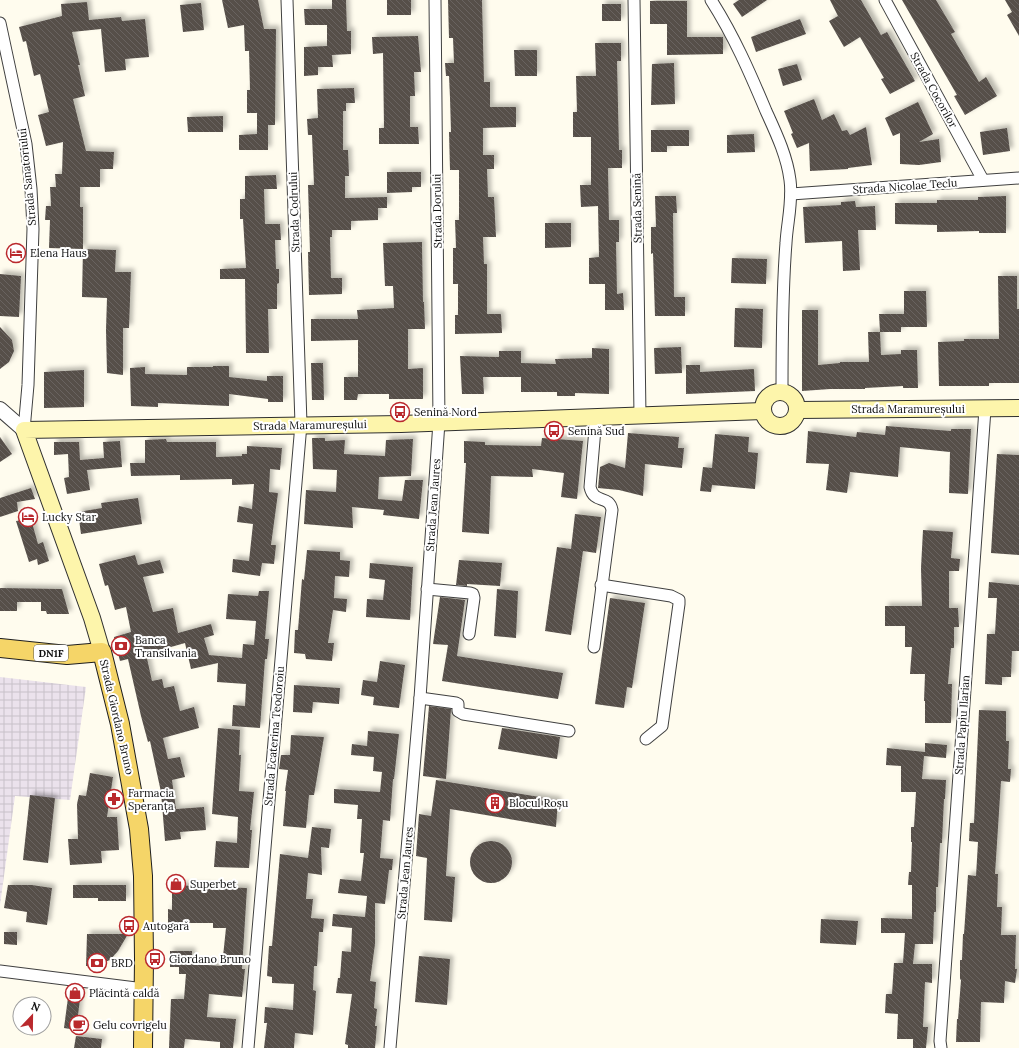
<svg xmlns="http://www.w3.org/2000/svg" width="1019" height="1048" font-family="Lora,serif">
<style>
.industrial{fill:url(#industrial-grid)}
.building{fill:url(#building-back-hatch);filter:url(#shadow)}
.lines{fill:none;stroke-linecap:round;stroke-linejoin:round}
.minor-casing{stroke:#404040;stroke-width:13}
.tertiary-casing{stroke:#404040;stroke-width:16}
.secondary-casing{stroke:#2f2f2f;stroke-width:18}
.primary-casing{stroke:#1e1e1e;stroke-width:20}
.minor{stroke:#fff;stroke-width:11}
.tertiary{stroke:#fff;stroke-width:14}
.secondary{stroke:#fdf5ab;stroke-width:16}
.primary{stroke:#f5d568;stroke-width:18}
.labels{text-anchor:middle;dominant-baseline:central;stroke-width:4;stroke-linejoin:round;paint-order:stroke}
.shield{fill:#fff;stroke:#565656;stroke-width:1}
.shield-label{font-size:10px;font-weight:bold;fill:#0d0d0d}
.street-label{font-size:11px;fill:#0d0d0d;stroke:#fff}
.poi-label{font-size:11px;fill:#0d0d0d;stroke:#fff;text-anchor:start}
</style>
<defs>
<pattern id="industrial-grid" width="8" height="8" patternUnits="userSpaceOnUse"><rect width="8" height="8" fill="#ebe2ec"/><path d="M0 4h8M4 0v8" fill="none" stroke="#c8c1c9"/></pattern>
<pattern id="building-back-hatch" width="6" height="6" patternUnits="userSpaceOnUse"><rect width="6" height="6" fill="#564f4a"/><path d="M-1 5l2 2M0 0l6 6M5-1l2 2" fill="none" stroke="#696460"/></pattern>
<filter id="shadow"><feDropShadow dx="3.5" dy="-3.5" stdDeviation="2" flood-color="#0004"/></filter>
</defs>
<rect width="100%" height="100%" fill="#fffcee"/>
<!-- industrial -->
<path class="industrial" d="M0 677 86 687 70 800 15 796 0 905Z"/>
<!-- building -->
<g class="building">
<path d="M222 0H258L264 29H276L275 125H268V150H239V135L257 134V113H247V90H250L249 51H245L244 25 228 28Z"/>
<path d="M332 0H346L347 31H351V54L332 55 333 67H318V75L304 76V47L327 46V25H305L304 9H332Z"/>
<rect x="387" y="0" width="24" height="15"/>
<path d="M448 0H482L484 82H490V107H516V127L483 128V155H494V169H487L488 197H494L496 237H483L484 264H487V314H501L502 333 455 334V315H458V284H453V248H456L455 220H459V170H450L449 132H451L450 98 449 76H446L445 63H454L453 38H449Z"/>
<path d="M739 0H767L742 17 733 4Z"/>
<path d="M830 0H861L881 35 887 32 915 81 890 94 881 79 884 78 860 37 844 47 829 21 838 16Z"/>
<path d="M902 0H936L955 32 951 34 979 82 986 77 997 96 965 115 954 96 957 95Z"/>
<path d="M1005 0H1019V36L1007 15 1012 12Z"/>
<path d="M650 1H687V37H723V54L667 55V24H650Z"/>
<path d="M87 2 89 20 121 17 122 21 145 19 149 57 125 59 126 70 105 72 101 29 72 32 80 65H78L85 96 73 99 86 151 114 152 113 169H100V187H80V207H83V249L49 248 50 220H45L46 206H51L50 187H56L55 174H62L63 142 46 146 38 115 49 112 40 74 34 76 26 41 23 42 19 27 62 16 61 4Z"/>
<path d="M201 3 204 30 183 32 180 5Z"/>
<rect x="602" y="4" width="19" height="17"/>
<path d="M800 19 806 34 756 52 751 37Z"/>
<path d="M418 36 421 72H414L415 96H410V127H418L419 144H379V128H384L383 53 373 54 372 37Z"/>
<path d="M595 43H621V61H617L619 150H622V168H608L609 220H619V242H616L617 294 623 293 624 310H605V284H589V258L599 257 598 206 581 207 580 185H591V137H573V112H577L576 76H596Z"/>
<path d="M514 50H537V76H515Z"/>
<path d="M674 63 675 104 651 105 652 64Z"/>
<path d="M797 64 802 80 783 86 778 69Z"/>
<path d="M354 88 355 103H346V111H343V150H348L349 176H345V198L387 197V208H378V220L351 221V230H332V237H330L331 278H342V294L309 295 308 252H310L308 185H314L312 135H308L307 119 318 118 317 89Z"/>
<path d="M814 99 822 120 834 114 842 131 847 130 850 135 866 127 872 165 848 168V169L810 171 809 143 797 148 791 134 793 133 784 111Z"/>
<path d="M918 102 933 134 919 142 939 139 941 162 919 165 900 164V133L893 136 885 118Z"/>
<path d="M223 116V132H188L187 117Z"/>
<path d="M1007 128 1010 151 983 155 980 132Z"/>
<path d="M651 130H689V146H667V152H651Z"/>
<path d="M754 134 755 152 727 153V135Z"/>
<path d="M387 172H421V187H412V192L387 193Z"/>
<path d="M276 175 277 189H264L265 224H280L281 240H275L276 269H279V283L277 284V309H268L269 353H246L245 279H220V269L246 268 243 219H240V199H245V176Z"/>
<path d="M655 196H676L677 213H673L674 297H685V316H655L653 253 651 254V227H656Z"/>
<path d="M1006 196V233H979V231L937 232V225L895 224V203H937V200H978V197Z"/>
<path d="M855 201 856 207 875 206 876 230H858L860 270 843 271 842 241 805 243 803 207 841 205V202Z"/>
<path d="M545 223H571V247L545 248Z"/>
<path d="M422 242 423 302H424L425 329H408V369L423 368V399H389V394H358L357 400H344V377H358V340L311 341V319H358L357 310 394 308 393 286H385L383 243Z"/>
<path d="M83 249 116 250 115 272H131L129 328H123V375L107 373 106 330 107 298 82 297Z"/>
<path d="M732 258 767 259 766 284 731 283Z"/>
<path d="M0 274 21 276 19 317 0 316Z"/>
<path d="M998 276H1017V309H1019V383H989V386H939L938 342 964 341V339H999Z"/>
<path d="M904 291H926L927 327H901V332H880L879 314H904Z"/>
<path d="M735 308 763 309 762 348 734 347Z"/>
<path d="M802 310H818V365L840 363V362H869L868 332H880L881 355 901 354V350H917L918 388H903V386L865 388V389H830L802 391Z"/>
<path d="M0 327 12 340 14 351 9 362 0 369Z"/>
<path d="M681 347 682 373 655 374 654 348Z"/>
<path d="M592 348 609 349V394L575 393V396H557V392H521V377H483L484 394H462L460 356 499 357V351H521V363L556 364 555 359 592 358Z"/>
<path d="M311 363H323L324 400H312Z"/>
<path d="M686 365H700V372L754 369 755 391 686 394Z"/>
<path d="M213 366H229V377L267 381V376H283V402H268V399L229 394V406L158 403V407L131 406 130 368 145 367V374L187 375V367H213Z"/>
<path d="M84 370V407L44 408V372Z"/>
<path d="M886 426 951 431V429H971L968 494 949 493 950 452 900 447 898 477 850 472 847 493 826 490 829 464 806 463 808 431 856 437 857 432 885 435Z"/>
<path d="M628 433 679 437 678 448H684L682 468 645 464 643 496 619 490 598 488 600 467 609 463 625 468Z"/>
<path d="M715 434 749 437 748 452 758 453 755 489 712 485 711 492 700 491 703 467 712 468Z"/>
<path d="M0 437 12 454 0 462Z"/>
<path d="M312 438H325V441L345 440 344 454 385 456 386 440 413 439 411 476 379 477 378 499 402 501 405 480H423L419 519 383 515 384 510 352 507 353 528 304 524 306 490 336 492 337 470 313 469Z"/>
<path d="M542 438 583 441 577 499 561 497 564 473 532 469 533 477 491 476 489 534 462 532 466 463H464V441L485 442V445L541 446Z"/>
<path d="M166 439 167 442H216V457L242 456V454H247V446L282 448 280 470 270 469 269 492 278 493 271 545H276L274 564 262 563 260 576 232 572 233 559 249 561 253 524 237 522 239 506 252 509 254 484 232 485V479L180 480V475L131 476 130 463H145V440Z"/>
<path d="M120 441 122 467 87 470 90 490 67 494 64 478 69 477 68 454 54 455V442H79L80 460 104 458 103 442Z"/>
<path d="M997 454 1019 455V555L991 553Z"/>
<path d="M31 488 35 499 17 502 18 511 0 517V498Z"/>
<path d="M138 498 142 524 81 534 78 512 102 508 101 503Z"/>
<path d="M575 514 601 517 596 553 583 551 571 635 545 631 557 547 571 549Z"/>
<path d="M31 519 38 544 43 542 49 561 38 565 37 559 29 562 16 521Z"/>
<path d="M923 530 953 532 951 558 960 559 959 571H949V608H958L959 627H954V648H951L948 684H952L951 723H925V701H924L925 674H910L912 647H905V626H885V606H922L921 568Z"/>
<path d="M307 550 340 552V560L350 561 349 577 335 576 334 598 347 599 346 612 333 610 328 643H334L332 661 306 659 305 654 294 653 295 630H298L302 579 304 580Z"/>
<path d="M135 555 138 565 160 560 164 573 143 577 153 612 173 608 178 633 211 624 214 635 204 638 209 655 242 658 243 644 254 645 256 621 226 619 228 594 258 596 259 591H269L265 639H269L267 659H265L260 728 232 726 233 705 245 706 246 684 217 682 218 663 191 669 185 643 146 654 152 681 162 679 164 688 174 686 180 711 194 707 199 728 163 738 168 759 180 757 185 777 172 780 176 809 204 807 206 830 180 832 181 839 165 841 161 792 150 741 148 742 141 716 128 659 120 661 114 637 131 632 126 607 115 610 108 585 105 586 99 564Z"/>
<path d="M459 560 502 563 500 586 467 584V586L456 585Z"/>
<path d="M370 563 413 567 410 620 366 617 367 599 383 600 385 580 369 578Z"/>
<path d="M989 582 1019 585V651H1012L1011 677H1002V685L985 684 987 634H995L997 598H988Z"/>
<path d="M0 588 62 589 69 614H47L46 611H41V602H17V611H0Z"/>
<path d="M497 589 518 591 516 638 494 636Z"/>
<path d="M440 597 465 600 457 656 563 673 558 699 442 681 448 645 433 644Z"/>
<path d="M610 598 645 603 632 688 627 687 624 708 595 704Z"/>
<path d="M380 661 405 665 399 708 373 705 374 697 361 695 363 680 377 682Z"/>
<path d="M294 685 340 688 339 704 313 702 312 713 293 712Z"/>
<path d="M429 706 451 709 446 779 423 776Z"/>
<path d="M979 710 1006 711V741H1009L1008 769H1011L1010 782 1001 781 995 874H998L997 907H1002L1001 935H1016L1015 969H1017L1015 983 1005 981 1004 1003 981 1002 980 1042H956L957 1019H958L961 980 960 979V960H962L963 934H964L968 875 976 876 978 842 969 841 970 823H974Z"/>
<path d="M218 728 240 730 239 755H241L239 791 254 792 250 830H252L249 868 214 867 216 841 237 843 238 817 212 814Z"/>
<path d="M502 728 560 737 557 759 498 749Z"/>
<path d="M368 731 399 734 394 779H393L390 821 383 820 380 858 393 859 392 870H389L385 904 375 903V944L370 981 376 982 374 1008 377 1009 375 1026H377L375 1048H348V1045L345 1044 352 994 336 993 338 978H340L342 951 351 952 352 928 332 926 333 914 365 917 367 896 338 893 340 879 361 881 364 853H360L362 819H357L358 805 334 803V789L380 792 382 772 373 771 374 757 351 755 352 744 367 746Z"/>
<path d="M291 735 324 737 314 795H309L306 828 283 826 286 791H285L288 770 279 769 281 755H290Z"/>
<path d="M925 743 947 745 946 758 924 756 922 779 946 780 945 799H944L943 820 942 843H940L938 887H936V912H934L933 944H915L913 964H932V983L925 982 923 1027H928L926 1048H913V1039H897L898 1014 885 1013 886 994H892L894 963H903L905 933H881V918L912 919V885H908L909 872H911L912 842H911V827H914L916 792H901V766L886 765 887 748 925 752Z"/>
<path d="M90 773 113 777 107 817H117L119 850 101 851 102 863 70 865 68 839H78L77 804 79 795 86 796Z"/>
<path d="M436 780 558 800 556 827 450 809 446 876 455 877 452 922 424 920 427 858 416 856 419 814 431 816Z"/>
<path d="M30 795 55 798 48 863 23 860Z"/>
<path d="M312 827 331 829 329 848 321 847 322 875 308 873 306 899H313L311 918 324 919 323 932H319L317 966H314L313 990 316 991 313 1035 295 1033 294 1048H264L267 1023H264L265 1007 293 1010 294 984 272 983V977L267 976 269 946H272L280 854 308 858Z"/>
<circle cx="491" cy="862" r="21"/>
<path d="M8 885H32L52 888 47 925 26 922 27 912 4 908Z"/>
<path d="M73 885H126V901H98V898H73Z"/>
<path d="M172 885 247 888 242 969H245L242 997 209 994 207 1017 236 1019 233 1048H220V1042L185 1039 184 1048H169L171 999H184L186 974H179V967H170V951H192V964L222 966 226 928H213V923H168V909L172 910Z"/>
<path d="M821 919 858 921 856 945 820 943Z"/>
<path d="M4 932H17V945L4 944Z"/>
<path d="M87 934H128L118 951 110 960 95 966H86Z"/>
<path d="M419 956 450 959 447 1005 415 1002Z"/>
<path d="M69 990 81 992 76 1030 64 1028Z"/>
<path d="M76 1036 102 1039 101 1048H74Z"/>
</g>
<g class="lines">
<defs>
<g id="minor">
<path d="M634 0 640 415"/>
<path d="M711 0C734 36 750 73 766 111 776 133 787 156 790 180 793 201 787 223 786 243 782 293 782 343 782 392"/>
<path d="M885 0 983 180"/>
<path d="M0 23 26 144 31 189 33 229 28 385 24 430"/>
<path d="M791 194 1019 178"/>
<path d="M601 585 671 596 679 600V604L662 726 646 739"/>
<path d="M427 589 470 593 473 594 474 598 469 634"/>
<path d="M594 647 612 510C609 494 594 505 590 487L596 417"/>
<path d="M420 698 456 703 458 704V711L463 714 569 731"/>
<path d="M0 971 144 989"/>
<path d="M248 1048 301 424 287 0"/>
<path d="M390 1048 420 698 439 422 435 0"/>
<path d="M941 1048 940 1041 985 409"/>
</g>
<path id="tertiary" d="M0 409 24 430"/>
<g id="secondary">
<circle cx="780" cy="409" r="17"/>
<path d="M798 410 1019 408"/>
<path d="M102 652 92 618 24 430 401 424 763 411"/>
</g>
<path id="primary" d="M0 648 67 655 102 652 120 724 139 829 143 876 144 959 143 1048"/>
</defs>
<!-- minor casing -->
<use href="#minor" class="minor-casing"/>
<!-- tertiary casing -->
<use href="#tertiary" class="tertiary-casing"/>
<!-- secondary casing -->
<use href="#secondary" class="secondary-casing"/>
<!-- primary casing -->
<use href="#primary" class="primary-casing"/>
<!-- minor -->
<use href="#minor" class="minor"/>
<!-- tertiary -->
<use href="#tertiary" class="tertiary"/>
<!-- secondary -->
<use href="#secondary" class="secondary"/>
<!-- primary -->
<use href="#primary" class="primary"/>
</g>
<!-- icons -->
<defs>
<symbol id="hotel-ring" viewBox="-11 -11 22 22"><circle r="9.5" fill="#fff" stroke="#ba292d" stroke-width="1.5"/><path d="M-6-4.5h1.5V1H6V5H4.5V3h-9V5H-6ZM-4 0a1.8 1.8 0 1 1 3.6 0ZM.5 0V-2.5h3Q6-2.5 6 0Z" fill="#ba292d"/></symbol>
<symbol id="bus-ring" viewBox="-11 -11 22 22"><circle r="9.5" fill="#fff" stroke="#ba292d" stroke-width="1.5"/><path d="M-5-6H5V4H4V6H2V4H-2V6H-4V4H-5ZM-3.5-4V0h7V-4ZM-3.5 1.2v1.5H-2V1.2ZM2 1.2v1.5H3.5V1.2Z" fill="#ba292d"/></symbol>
<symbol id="bank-ring" viewBox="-11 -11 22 22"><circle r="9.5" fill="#fff" stroke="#ba292d" stroke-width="1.5"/><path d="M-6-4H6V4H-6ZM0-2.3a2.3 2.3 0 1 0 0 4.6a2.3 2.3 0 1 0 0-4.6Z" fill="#ba292d"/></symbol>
<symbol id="pharmacy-ring" viewBox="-11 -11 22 22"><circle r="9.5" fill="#fff" stroke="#ba292d" stroke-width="1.5"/><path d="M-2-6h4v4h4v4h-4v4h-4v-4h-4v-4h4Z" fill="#ba292d"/></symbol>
<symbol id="building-ring" viewBox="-11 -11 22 22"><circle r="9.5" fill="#fff" stroke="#ba292d" stroke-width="1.5"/><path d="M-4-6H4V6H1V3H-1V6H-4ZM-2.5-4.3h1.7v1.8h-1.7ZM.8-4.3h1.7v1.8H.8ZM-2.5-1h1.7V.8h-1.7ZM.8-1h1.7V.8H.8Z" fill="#ba292d"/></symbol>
<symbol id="shop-ring" viewBox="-11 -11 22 22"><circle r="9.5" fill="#fff" stroke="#ba292d" stroke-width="1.5"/><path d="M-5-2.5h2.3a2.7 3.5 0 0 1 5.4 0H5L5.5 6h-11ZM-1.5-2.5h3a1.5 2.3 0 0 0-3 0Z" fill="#ba292d"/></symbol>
<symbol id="cafe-ring" viewBox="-11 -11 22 22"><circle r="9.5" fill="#fff" stroke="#ba292d" stroke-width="1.5"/><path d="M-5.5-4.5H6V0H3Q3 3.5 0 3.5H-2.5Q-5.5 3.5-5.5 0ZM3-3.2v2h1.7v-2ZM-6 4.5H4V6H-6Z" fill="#ba292d"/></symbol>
</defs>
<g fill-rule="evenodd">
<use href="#hotel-ring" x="5" y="242" width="22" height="22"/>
<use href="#bus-ring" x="389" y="401" width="22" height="22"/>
<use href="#bus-ring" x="543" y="420" width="22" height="22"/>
<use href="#hotel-ring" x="17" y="506" width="22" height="22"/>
<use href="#bank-ring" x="110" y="635" width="22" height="22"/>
<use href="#pharmacy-ring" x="103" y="788" width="22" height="22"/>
<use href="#building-ring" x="484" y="792" width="22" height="22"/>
<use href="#shop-ring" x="165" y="873" width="22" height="22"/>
<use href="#bus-ring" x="118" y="915" width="22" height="22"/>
<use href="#bus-ring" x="144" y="948" width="22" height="22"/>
<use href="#bank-ring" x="86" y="952" width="22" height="22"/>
<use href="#shop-ring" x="64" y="982" width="22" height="22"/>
<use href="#cafe-ring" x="68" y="1014" width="22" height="22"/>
</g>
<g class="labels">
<!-- shield labels -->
<rect class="shield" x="34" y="645" width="34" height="16" rx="3"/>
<g class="shield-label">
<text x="51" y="653">DN1F</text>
</g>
<!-- street labels -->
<g class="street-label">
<text transform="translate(934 90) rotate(61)">Strada Cocorilor</text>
<text transform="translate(27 177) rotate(-96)">Strada Sanatoriului</text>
<text transform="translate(905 186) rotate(-4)">Strada Nicolae Teclu</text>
<text transform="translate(637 208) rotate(-91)">Strada Senină</text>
<text transform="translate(437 211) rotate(-91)">Strada Dorului</text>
<text transform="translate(294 212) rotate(-92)">Strada Codrului</text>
<text x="908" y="409">Strada Maramureșului</text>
<text transform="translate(310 425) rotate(-1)">Strada Maramureșului</text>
<text transform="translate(433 505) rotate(-86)">Strada Jean Jaures</text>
<text transform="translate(117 717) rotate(77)">Strada Giordano Bruno</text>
<text transform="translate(962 725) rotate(-86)">Strada Papiu Ilarian</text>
<text transform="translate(274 736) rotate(-85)">Strada Ecaterina Teodoroiu</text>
<text transform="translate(405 873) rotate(-85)">Strada Jean Jaures</text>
</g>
<!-- poi labels -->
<g class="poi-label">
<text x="30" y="253">Elena Haus</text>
<text x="414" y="412">Senină Nord</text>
<text x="568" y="431">Senină Sud</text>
<text x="42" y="517">Lucky Star</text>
<text x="135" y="640">Banca<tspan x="135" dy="13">Transilvania</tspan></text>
<text x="128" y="793">Farmacia<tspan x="128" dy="13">Speranța</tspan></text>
<text x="509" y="803">Blocul Roșu</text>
<text x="190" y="884">Superbet</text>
<text x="143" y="926">Autogară</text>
<text x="169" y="959">Giordano Bruno</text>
<text x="111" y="963">BRD</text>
<text x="89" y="993">Plăcintă caldă</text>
<text x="93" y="1025">Gelu covrigelu</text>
</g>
</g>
<!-- north arrow -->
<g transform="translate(32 1016) rotate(22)"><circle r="19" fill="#ffffff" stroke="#9e9e9e"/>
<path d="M0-3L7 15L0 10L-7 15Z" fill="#ba292d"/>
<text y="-6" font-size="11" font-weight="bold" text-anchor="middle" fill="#0d0d0d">N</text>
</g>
</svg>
